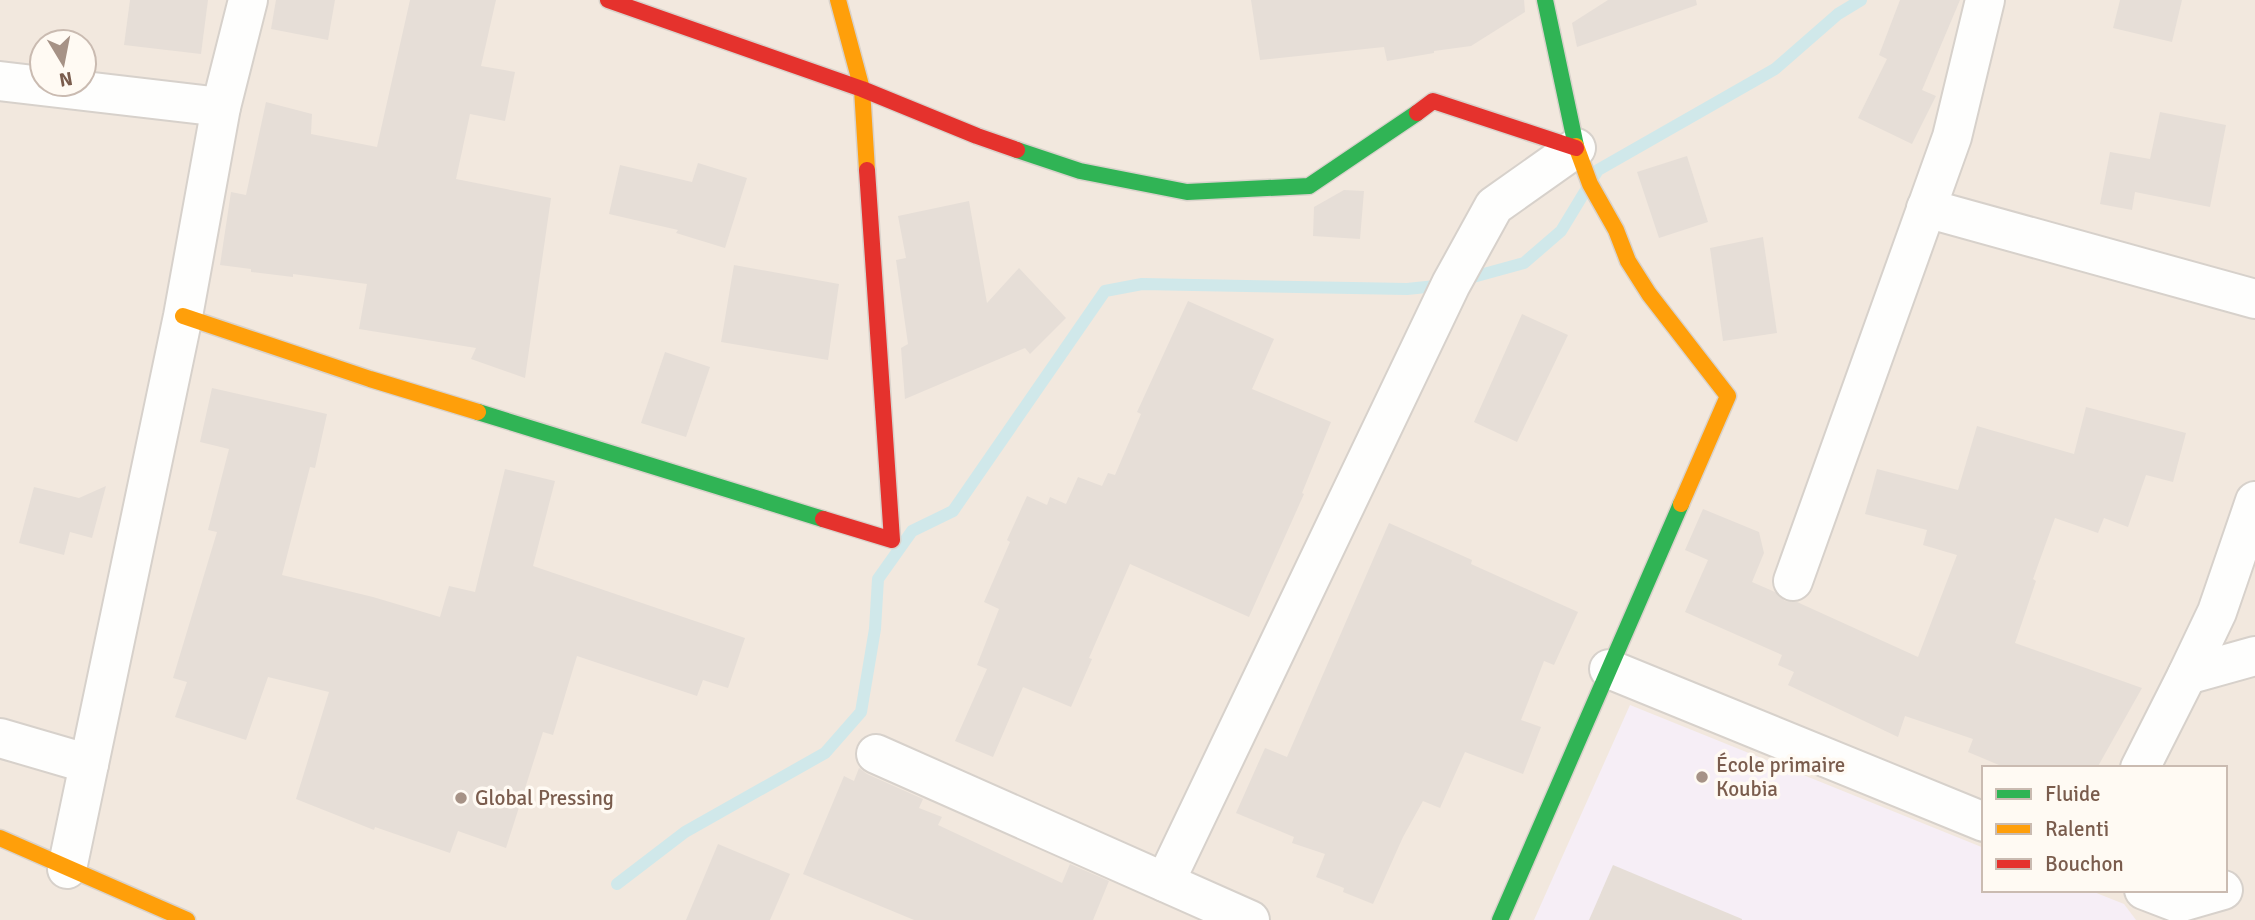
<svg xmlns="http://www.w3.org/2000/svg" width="2255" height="920" font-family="Signika,sans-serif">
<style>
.residential{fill:#f2e8de;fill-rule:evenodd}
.education{fill:#f6eef6}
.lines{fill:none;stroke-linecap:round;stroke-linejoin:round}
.stream{stroke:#d0e8ea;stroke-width:12}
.building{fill:#e6ded7}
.street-casing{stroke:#d7d1cb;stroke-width:42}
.fast-casing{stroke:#d9d2cb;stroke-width:19}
.slow-casing{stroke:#d9d2cb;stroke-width:19}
.jam-casing{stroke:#d9d2cb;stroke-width:19}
.street{stroke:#fefefd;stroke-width:38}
.fast{stroke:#30b455;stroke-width:16}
.slow{stroke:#ff9f0a;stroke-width:16}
.jam{stroke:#e5322d;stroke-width:16}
.poi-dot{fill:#a69286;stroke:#fffaf3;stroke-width:2.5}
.labels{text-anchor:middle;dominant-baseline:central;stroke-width:7;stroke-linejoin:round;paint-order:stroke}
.poi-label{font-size:21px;fill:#7a5c4d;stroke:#fffaf3;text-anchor:start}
</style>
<rect width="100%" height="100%" fill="#f9f5f0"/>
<!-- residential -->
<path class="residential" d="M0 0H2255V920H0ZM42 42H84V84H42ZM1984 768H2225V890H1984Z"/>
<!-- education -->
<path class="education" d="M1630 705 1984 848V890H2089L2124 904 2136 920H1534Z"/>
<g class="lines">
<!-- stream -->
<g class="stream">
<path d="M1462 280 1524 263 1561 231 1598 170 1775 69 1838 14 1861 0"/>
<path d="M617 884 685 832 825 753 861 712 875 629 878 579 912 531 953 511 1105 291 1142 284 1407 289 1445 285"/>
</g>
</g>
<!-- building -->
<g class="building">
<path d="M130 0H208L201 54 124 45Z"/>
<path d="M276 0H335L328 40 271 29Z"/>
<path d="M410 0H496L481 66 515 72 505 121 470 114 456 179 551 198 525 378 471 359 476 348 359 329 367 284 293 274V277L251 272V269L220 265 231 192 246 195 266 102 312 114 311 134 377 147Z"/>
<path d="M1251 0H1524L1525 12 1471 46 1434 51V53L1387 61 1384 47 1260 60Z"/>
<path d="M1608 0H1696L1697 5 1577 47 1572 23Z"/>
<path d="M1900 0H1960L1922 90 1936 96 1912 144 1858 118 1887 59 1879 55Z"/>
<path d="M2120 0H2182L2172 42 2113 28Z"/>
<path d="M2160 112 2226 125 2210 207 2135 192 2132 210 2100 204 2110 152 2150 159Z"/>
<path d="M1687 156 1708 222 1659 238 1637 172Z"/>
<path d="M698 163 747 178 725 248 676 233 678 230 609 214 620 165 692 182Z"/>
<path d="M1344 190 1364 191 1360 239 1313 236 1314 207Z"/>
<path d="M969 201 987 303 1019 268 1066 318 1030 354 1025 348 905 399 901 348 908 344 896 260 906 258 898 216Z"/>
<path d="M1763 237 1777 333 1723 341 1710 248Z"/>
<path d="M734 265 839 284 828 360 721 342Z"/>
<path d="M1188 301 1274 339 1252 389 1331 422 1302 493 1304 494 1249 617 1130 564 1089 658 1092 659 1071 707 1023 687 993 757 955 741 987 669 977 665 999 609 984 602 1010 542 1007 540 1027 496 1047 505 1050 497 1066 504 1078 477 1102 486 1108 473 1115 475 1141 414 1137 412Z"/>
<path d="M1522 314 1568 335 1517 442 1474 422Z"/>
<path d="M665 352 710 367 686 437 641 423Z"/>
<path d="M212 388 327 414 315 468 310 467 282 575 373 597 440 617 449 586 475 592 505 469 555 481 533 566 745 638 728 688 703 680 697 696 577 656 553 735 543 732 506 848 458 831 450 853 375 827 374 830 296 799 329 692 268 677 246 740 175 717 187 682 173 678 217 532 208 530 229 449 200 442Z"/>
<path d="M2086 407 2186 433 2173 482 2146 475 2128 527 2104 518 2098 533 2055 518 2033 579 2036 581 2015 643 2142 688 2097 768H2006L1968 752 1973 739 1905 716 1898 737 1788 685 1794 672 1778 665 1782 655 1685 612 1708 560 1685 550 1703 509 1759 532 1764 553 1752 582 1775 592 1785 601 1797 602 1918 657 1957 555 1923 545 1927 530 1865 514 1877 469 1958 490 1977 426 2074 454Z"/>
<path d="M106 486 92 538 70 532 64 555 19 543 34 487 79 498Z"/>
<path d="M1389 523 1472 560 1471 564 1578 612 1554 665 1544 661 1521 720 1541 727 1523 774 1465 752 1440 808 1423 801 1403 837 1373 904 1343 892 1344 888 1316 877 1325 854 1292 843 1294 837 1236 813 1265 748 1287 757Z"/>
<path d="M859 768 867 774 923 799 919 808 942 817 938 825 1062 883 1070 864 1109 881 1093 920H914L803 874 844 776 854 781Z"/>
<path d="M718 844 790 874 770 920H686Z"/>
<path d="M1613 865 1742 919V920H1589Z"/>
</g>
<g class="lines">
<defs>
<g id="street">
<path d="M0 81 221 107"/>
<path d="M1926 208 2255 299"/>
<path d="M1793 581 1952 137 1985 0"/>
<path d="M1609 669 1984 822"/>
<path d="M2187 675 2255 656"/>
<path d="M0 738 89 764"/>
<path d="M876 754 1250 920"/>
<path d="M2140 768 2187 675 2217 612 2255 501"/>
<path d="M67 869 183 316 221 107 248 0"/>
<path d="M1165 882 1451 284 1494 206 1576 148"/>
<path d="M2144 890 2178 903 2223 890"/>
</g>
<g id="fast">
<path d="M1545 0 1576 146"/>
<path d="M1017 150 1080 171 1187 192 1309 186 1417 113"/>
<path d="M478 412 823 519"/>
<path d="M1500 920 1681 504"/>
</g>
<g id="slow">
<path d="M838 0 862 89 867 170"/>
<path d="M1576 146 1590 184 1616 230 1628 261 1649 294 1728 396 1681 504"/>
<path d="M183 316 370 379 478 412"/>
<path d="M0 838 187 920"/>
</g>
<g id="jam">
<path d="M608 0 862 89 977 136 1017 150"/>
<path d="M1417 113 1433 101 1576 148"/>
<path d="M823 519 892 540 867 170"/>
</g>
</defs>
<!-- street casing -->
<use href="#street" class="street-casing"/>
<!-- fast casing -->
<use href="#fast" class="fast-casing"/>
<!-- slow casing -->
<use href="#slow" class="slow-casing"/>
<!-- jam casing -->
<use href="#jam" class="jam-casing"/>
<!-- street -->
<use href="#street" class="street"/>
<!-- fast -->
<use href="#fast" class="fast"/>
<!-- slow -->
<use href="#slow" class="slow"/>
<!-- jam -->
<use href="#jam" class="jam"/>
</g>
<!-- markers -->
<g class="poi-dot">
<circle cx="1702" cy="777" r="7"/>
<circle cx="461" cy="798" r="7"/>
</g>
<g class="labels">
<!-- poi labels -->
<g class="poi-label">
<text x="1716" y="765">École primaire<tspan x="1716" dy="24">Koubia</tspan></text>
<text x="475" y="798">Global Pressing</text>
</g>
</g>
<!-- legend -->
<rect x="1982" y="766" width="245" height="126" fill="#fffaf3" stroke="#cabbb1" stroke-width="2"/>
<rect x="1996" y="789" width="35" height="10" fill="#30b455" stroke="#cabbb1" stroke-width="2"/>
<text x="2045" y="801" font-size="21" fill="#7a5c4d">Fluide</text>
<rect x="1996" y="824" width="35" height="10" fill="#ff9f0a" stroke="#cabbb1" stroke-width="2"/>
<text x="2045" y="836" font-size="21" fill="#7a5c4d">Ralenti</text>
<rect x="1996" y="859" width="35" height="10" fill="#e5322d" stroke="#cabbb1" stroke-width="2"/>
<text x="2045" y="871" font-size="21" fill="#7a5c4d">Bouchon</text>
<!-- north arrow -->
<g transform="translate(63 63) rotate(170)"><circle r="33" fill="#fffaf3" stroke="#cabbb1" stroke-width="2"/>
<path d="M0-5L12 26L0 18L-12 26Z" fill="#a69286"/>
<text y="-10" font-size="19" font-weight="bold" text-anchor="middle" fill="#7a5c4d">N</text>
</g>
</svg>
